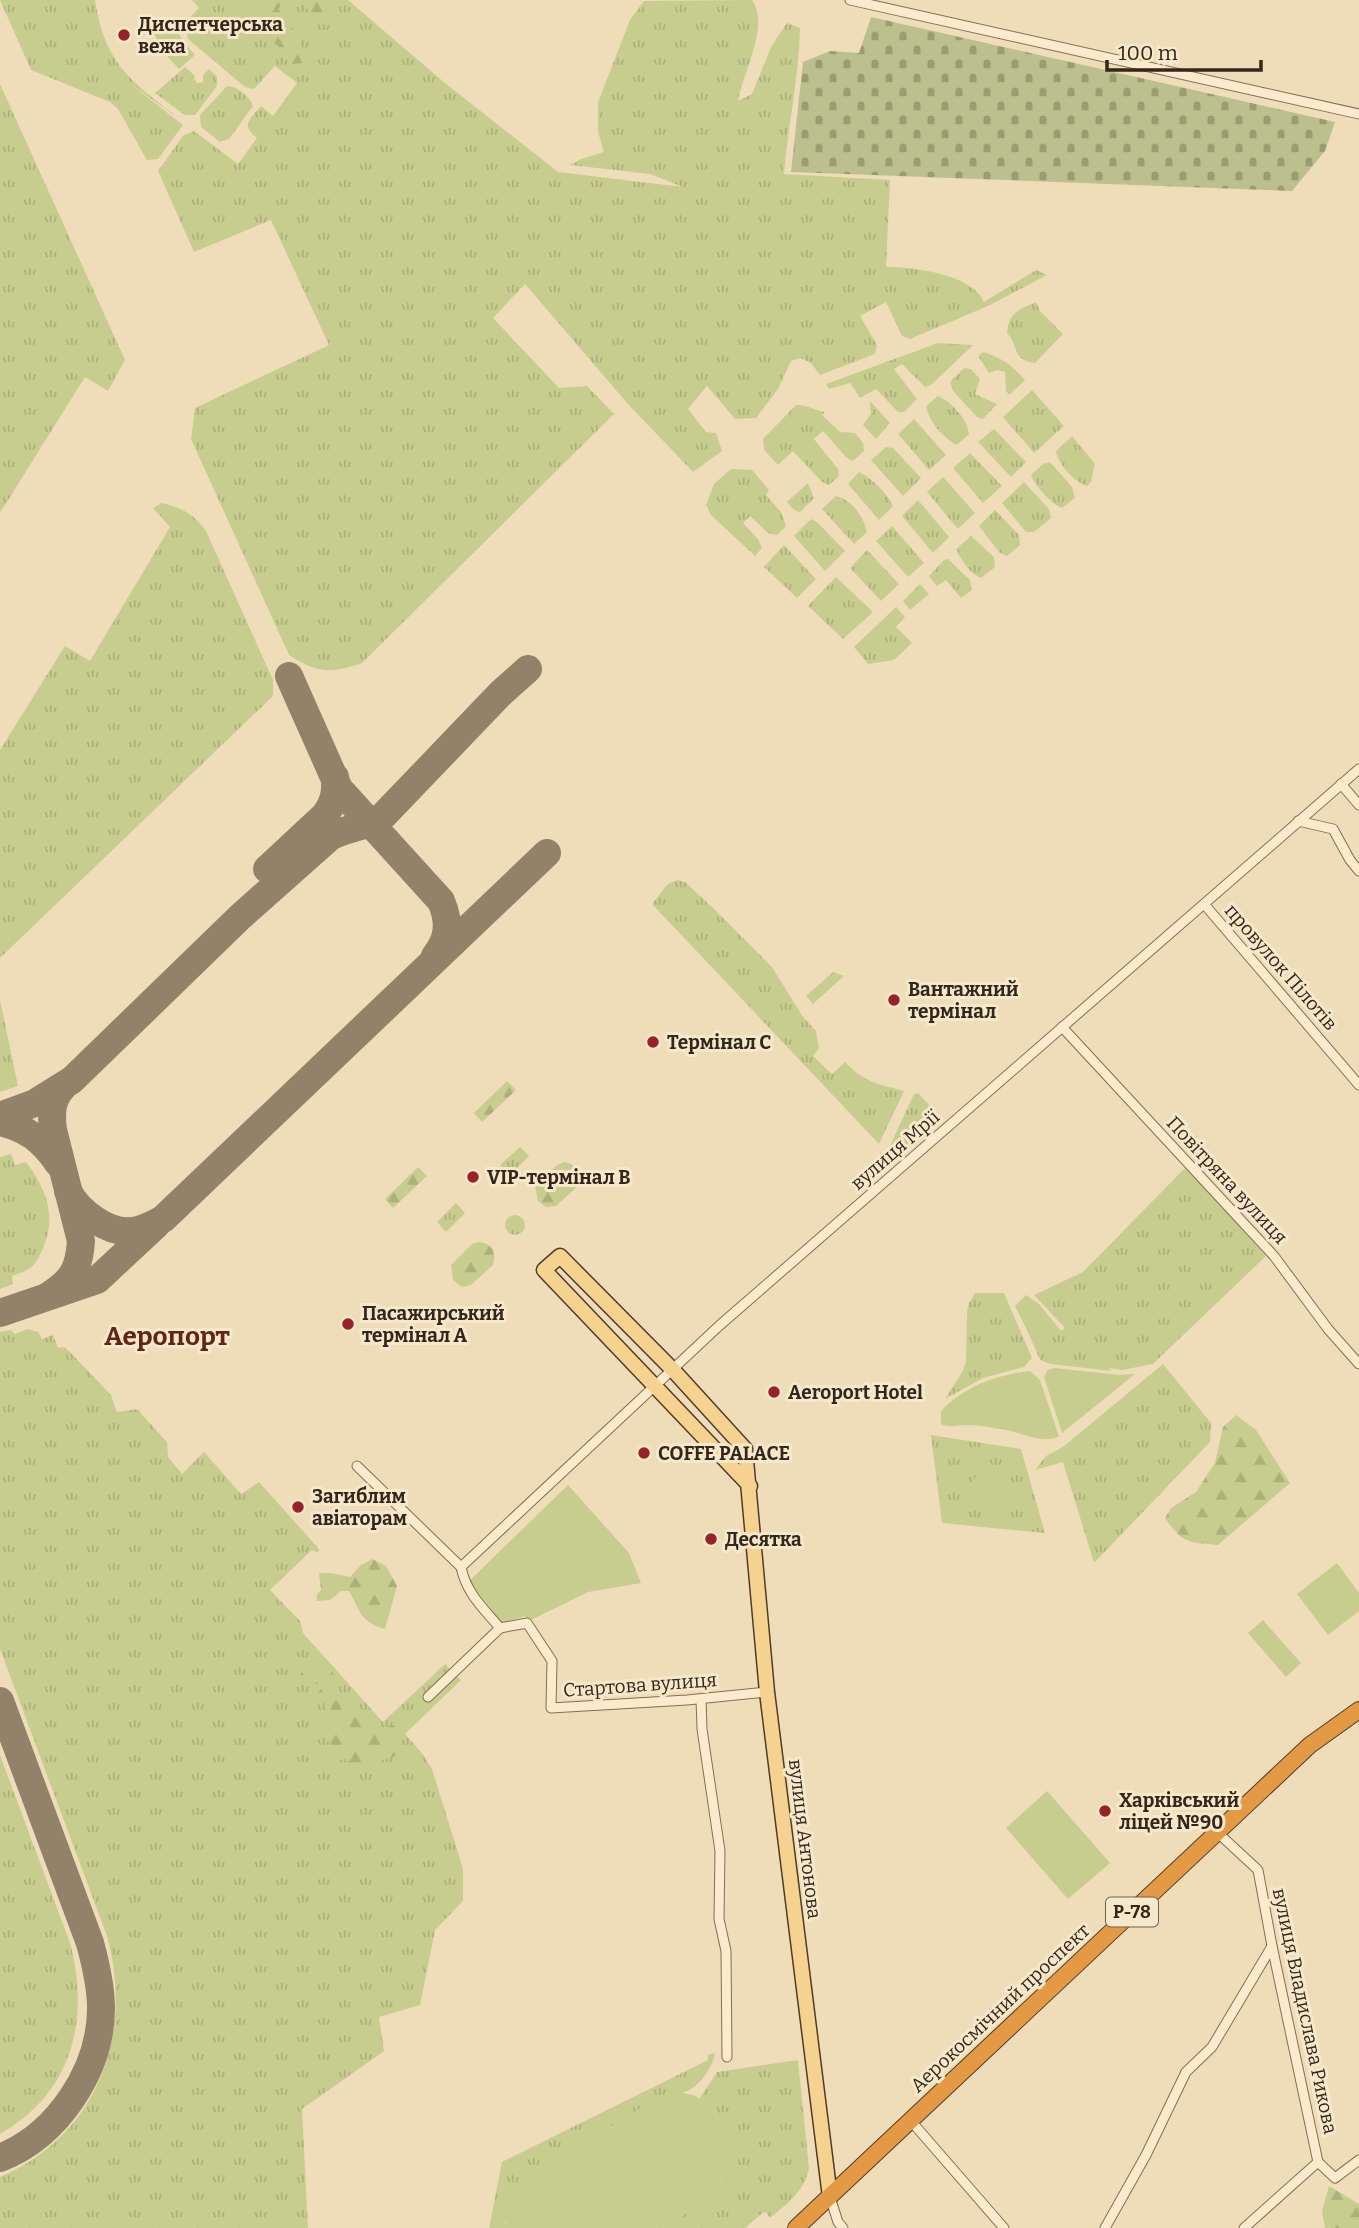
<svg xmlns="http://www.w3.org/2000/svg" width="1359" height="2228" font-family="Bitter,serif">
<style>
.grass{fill:url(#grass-tufts)}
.forest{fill:url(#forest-firs)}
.cemetery{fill:url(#cemetery-stones)}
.park{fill:#c7cd8f}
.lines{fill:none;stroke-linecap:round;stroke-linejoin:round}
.taxiway{stroke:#92826a;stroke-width:28}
.street-casing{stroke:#866d54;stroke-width:11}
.primary-casing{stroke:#533b29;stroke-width:17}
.highway-casing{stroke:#533b29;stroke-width:18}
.street{stroke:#faebcd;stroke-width:9}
.primary{stroke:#f5d28f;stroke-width:14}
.highway{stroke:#e49945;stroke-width:16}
.poi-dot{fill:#972227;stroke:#f6e8ca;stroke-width:2.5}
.labels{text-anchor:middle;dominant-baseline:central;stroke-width:6;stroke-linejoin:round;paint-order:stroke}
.shield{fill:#f6e8ca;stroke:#6e604f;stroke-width:2}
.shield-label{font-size:18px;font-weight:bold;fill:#34261a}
.poi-label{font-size:19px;font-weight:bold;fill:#34261a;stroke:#f6e8ca;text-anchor:start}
.street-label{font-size:19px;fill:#34261a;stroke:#f6e8ca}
.district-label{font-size:26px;font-weight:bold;fill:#622518;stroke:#f6e8ca}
</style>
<defs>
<pattern id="grass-tufts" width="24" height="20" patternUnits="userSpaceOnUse" patternTransform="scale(1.75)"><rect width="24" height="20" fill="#c7cd8f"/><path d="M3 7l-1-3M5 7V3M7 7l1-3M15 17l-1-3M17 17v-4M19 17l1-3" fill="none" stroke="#acb07b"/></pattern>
<pattern id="forest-firs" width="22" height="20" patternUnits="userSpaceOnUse" patternTransform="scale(1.75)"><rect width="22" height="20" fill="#c7cd8f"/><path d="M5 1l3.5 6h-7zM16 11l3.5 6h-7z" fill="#acb07b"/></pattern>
<pattern id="cemetery-stones" width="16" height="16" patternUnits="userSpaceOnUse" patternTransform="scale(1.75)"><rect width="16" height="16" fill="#bcc08f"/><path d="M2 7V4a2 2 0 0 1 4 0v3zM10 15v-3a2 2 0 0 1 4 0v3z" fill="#9a9c74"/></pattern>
</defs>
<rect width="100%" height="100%" fill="#efddba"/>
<!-- grass -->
<g class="grass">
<path d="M0 0H95C105 67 135 84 185 123L129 83 183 125 158 159 147 160 118 109 110 102 31 70Z"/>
<path d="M192 0H348L445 83 558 172 683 187 650 174 570 165 581 159 604 152 598 132V102L630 20 644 1 752 0C770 25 743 73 738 101L752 94 772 45 787 23 800 28C799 77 788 125 784 174L890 180 886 267C914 267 972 274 984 302L1036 270 1047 275 988 306 910 339 902 336 886 302 860 316 877 345 875 354 820 375 811 363 801 358 791 361 778 389 756 418 735 419 707 386 688 409 706 432 716 433 722 451 693 472 627 403 525 284 493 318 559 388 587 386 614 414 362 663C332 674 316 673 289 655L191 439 195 408 329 345 271 220 194 252 158 171 183 136 194 131 238 164 257 138C240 125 250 119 261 106L273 116 297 83 275 66 254 89 245 87 189 40C181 25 189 18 199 8Z"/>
<path d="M174 22 182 40 195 55 179 69 167 56 154 34 160 28Z"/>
<path d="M185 67 195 76 194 79 197 83 203 82V75L209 69 217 77V86L195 115H185L155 93Z"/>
<path d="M0 84 125 360 108 391 85 377 0 513Z"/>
<path d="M227 86C237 86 250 97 253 106L229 139 220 142 201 127 200 115Z"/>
<path d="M1036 302 1040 311 1063 334 1035 363C1011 360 1019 345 1007 333 1009 312 1018 310 1036 302Z"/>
<path d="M938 343 973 345 931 385 925 387 902 364 894 369 917 399 904 412H898L876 389 860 398 850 383 829 389 826 384Z"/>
<path d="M983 352C1002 358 1012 365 1025 380L1009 395 1006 391 1005 372 997 370 989 373 978 356Z"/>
<path d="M964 368 971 369 980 379 975 394 997 404 983 419 977 417 953 391 950 382Z"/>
<path d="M1032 390 1064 426 1034 453 1003 417Z"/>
<path d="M938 396C952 402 967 419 969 434L957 445C943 438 929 422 926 406Z"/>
<path d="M870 401 890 423 876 439 863 425 871 414Z"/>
<path d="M796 405C809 405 814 410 825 412L822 415 840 432 855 433 863 443 864 451 853 461 847 458 823 431 814 439 838 469 839 476 829 485 822 482 793 451 778 465 764 450 763 439Z"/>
<path d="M914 419 946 455 929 470 898 434Z"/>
<path d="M994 429 1026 462 1011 477 978 442Z"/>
<path d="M1072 436 1095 464 1091 482 1087 486C1074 482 1058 464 1056 451Z"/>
<path d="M886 447 893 448 921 478 903 496 871 460Z"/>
<path d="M970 453 1002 486 983 503 953 468Z"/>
<path d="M1050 462 1072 487 1075 498 1062 508C1050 503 1036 487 1031 475L1043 464Z"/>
<path d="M731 469 752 470 769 490 766 495 781 512 786 526 777 535 768 533 750 516 743 523 758 539 762 548 755 556 711 515 706 505 714 484Z"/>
<path d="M859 472C873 479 887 493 893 506L879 520 848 484Z"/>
<path d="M943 477 975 513 958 529 927 492Z"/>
<path d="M1024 482 1049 509 1051 518 1034 532H1026L1002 503Z"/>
<path d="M808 483 814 498 800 512 794 510 787 502Z"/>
<path d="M836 496C852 500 864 517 867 532L854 544 822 509Z"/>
<path d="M918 500 949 537 933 553 902 516Z"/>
<path d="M162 503C182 508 194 514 206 531L273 680V696L0 958V750L65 646 90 661 170 527 153 508Z"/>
<path d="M995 510 1019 535 1020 545 1007 556 1000 553 979 526Z"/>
<path d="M811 519 818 523 845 551 825 571 794 536Z"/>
<path d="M892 526 924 563 908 577 876 541Z"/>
<path d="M971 536 994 557 995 567 981 578C970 574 961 560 956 549Z"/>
<path d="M784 545 816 579 797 598 764 567Z"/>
<path d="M867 550 899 584 881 601 850 568Z"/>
<path d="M948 559 970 580 972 590 961 598 946 580 937 586 929 576 944 560Z"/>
<path d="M836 577 873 612 843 639 808 606Z"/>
<path d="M920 584 929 594 910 610 903 601Z"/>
<path d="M896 607 905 617 896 627 912 643 894 660 868 664 854 647Z"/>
<path d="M677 880 685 882 713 908 772 967 803 1017 816 1031 819 1048 813 1056 832 1074 845 1062C865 1083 878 1084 904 1091L879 1144 652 904 668 884Z"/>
<path d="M833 972 844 976 813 1004 806 996Z"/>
<path d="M0 1000 18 1086 0 1092Z"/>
<path d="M918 1093 942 1119 903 1155 892 1153 889 1148 914 1094Z"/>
<path d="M520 1147 529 1156 510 1175 500 1165Z"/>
<path d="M11 1154 15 1165 26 1162C46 1188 57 1217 43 1248 39 1257 35 1266 27 1270 22 1273 16 1274 12 1276L13 1284 0 1289V1157Z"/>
<path d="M1186 1167 1266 1256 1153 1364 1122 1370 1109 1368 1112 1371 1050 1364 1040 1360 1029 1334 1036 1348 1065 1328 1034 1295 1083 1272Z"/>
<path d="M456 1203 465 1213 446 1232 437 1222Z"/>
<circle cx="515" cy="1225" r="10"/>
<path d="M975 1293H1004L1032 1358 1024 1367 983 1378 945 1399 962 1372 966 1363 967 1311 969 1303Z"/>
<path d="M28 1329 38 1332 42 1339 53 1335 58 1348 65 1347 111 1395 117 1412 137 1409 167 1442 168 1457 182 1474 204 1452 241 1494 259 1482 319 1549 318 1553 312 1550 270 1590 300 1621 303 1633 383 1722 445 1664 461 1680 405 1734 422 1753 432 1769 463 1869V1901L435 1930 420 2005 379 2017 384 2051 302 2109 308 2228H0V2177C98 2135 134 2035 107 1936L0 1649V1332L11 1330 15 1334Z"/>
<path d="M1163 1364 1211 1423 1210 1442 1094 1563 1063 1462 1035 1470 1046 1456 1063 1447Z"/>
<path d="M931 1435 1021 1449 1045 1533 942 1523Z"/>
<path d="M0 1755 70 1943C90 2020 73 2092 0 2134Z"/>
<path d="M715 2053C713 2068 698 2089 682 2093 672 2096 664 2096 654 2100L522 2183 505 2223V2228H489L502 2162 708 2060V2055Z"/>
<path d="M798 2060 809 2168C805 2191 787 2204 770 2218L765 2211 745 2228H663L711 2197 729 2138 710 2107 699 2099 717 2072Z"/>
</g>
<!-- forest -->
<g class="forest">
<path d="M253 0H286L278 9C292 26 304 39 302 63L289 64 278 46 259 32 251 20 255 9Z"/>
<path d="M324 0 336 10 329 25 319 24 301 1Z"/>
<path d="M507 1081 516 1090 482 1122 474 1113Z"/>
<path d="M564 1162C577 1164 581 1173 578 1186L556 1206 546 1207 538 1201 535 1186 557 1165Z"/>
<path d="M418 1167 427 1176 393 1208 385 1199Z"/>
<path d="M479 1242C493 1244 496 1252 493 1265L471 1285 462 1287 453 1280 451 1265 472 1244Z"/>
<path d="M1236 1415 1256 1430 1290 1483 1218 1545C1187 1542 1183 1544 1165 1518L1171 1508 1196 1492 1215 1463 1223 1427Z"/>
<path d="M373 1559 386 1566 397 1586 385 1629C360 1622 361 1612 349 1591H341L330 1600 317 1601V1594L321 1590 319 1573H331L350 1577 361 1565Z"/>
<path d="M323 1658 336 1678 329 1685 297 1682 302 1671Z"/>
<path d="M322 1688 334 1691 343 1706 344 1716 357 1717 363 1709 382 1728 394 1725 399 1737 400 1754C387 1761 370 1760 354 1767L347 1759 335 1760 320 1719 328 1715 324 1703 315 1696Z"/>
<path d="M1329 2186 1359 2204V2228H1325L1322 2211Z"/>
</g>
<!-- cemetery -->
<path class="cemetery" d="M871 17 1335 122 1325 151 1292 191 791 172 803 62 830 51 859 53Z"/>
<!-- park -->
<g class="park">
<path d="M1026 1295 1039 1304 1062 1332 1036 1349 1015 1306Z"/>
<path d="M1054 1368 1120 1375 1135 1374 1062 1433 1044 1377 1048 1370Z"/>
<path d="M1030 1371 1040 1380 1059 1436C1044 1445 1022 1433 1006 1430 994 1428 980 1425 968 1425 958 1425 949 1428 941 1424V1411C965 1386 997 1375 1030 1371Z"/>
<path d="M983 1467 1010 1497C999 1508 992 1510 978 1502 970 1487 971 1480 983 1467Z"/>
<path d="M568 1485 629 1553 641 1583 588 1592 529 1621 525 1616 502 1623 469 1581Z"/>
<path d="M1337 1563 1359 1593V1611L1328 1635 1297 1594Z"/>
<path d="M1263 1620 1301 1663 1286 1677 1248 1633Z"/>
<path d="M1047 1791 1110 1863 1068 1899 1006 1828Z"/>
<path d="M684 2093 696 2096 710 2107 729 2138 733 2158 731 2176 723 2187 711 2197 663 2228H505L508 2204 522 2183 654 2100 667 2094Z"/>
</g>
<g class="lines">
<!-- taxiway -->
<g class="taxiway">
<path d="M289 676 341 793"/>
<path d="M342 792 441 901C450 922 449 938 435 956"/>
<path d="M267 869 325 815C334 803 336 793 335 777"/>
<path d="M0 1116 35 1103 72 1080 240 917 330 837C347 827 367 828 384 815L501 693 528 669"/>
<path d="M0 1122C27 1128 43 1141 58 1163"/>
<path d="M68 1191C78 1211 108 1234 132 1231 143 1230 153 1224 163 1219L547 853"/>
<path d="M48 1296C72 1281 79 1270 81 1241L53 1130C51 1113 51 1100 63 1087"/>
<path d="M0 1313 97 1280 156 1225"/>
<path d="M0 1701 90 1943C96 1965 101 1986 101 2008 101 2070 58 2135 0 2158"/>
</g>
<defs>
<g id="street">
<path d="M850 0 1359 114"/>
<path d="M1341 784 1359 805"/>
<path d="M1298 821 1333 829 1350 860 1359 871"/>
<path d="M1204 904 1359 1085"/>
<path d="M1062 1027 1274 1256 1328 1329 1359 1364"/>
<path d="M357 1466 461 1567C466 1593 484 1609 500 1628L527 1623 552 1661 551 1708 687 1700 767 1692"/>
<path d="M461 1567 720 1325 1359 769"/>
<path d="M428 1697 500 1628"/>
<path d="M701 1699 702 1729 720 1851 719 1919 726 1951 727 2057"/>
<path d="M1217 1832 1258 1870 1272 1946 1318 2162 1335 2178 1359 2160"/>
<path d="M911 2121 1004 2228"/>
<path d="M830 2197 838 2222 843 2228"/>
<path d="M1105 2228 1146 2155 1186 2072 1212 2047 1272 1946"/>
<path d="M1244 2228 1318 2162"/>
</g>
<path id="primary" d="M750 1486 544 1270 560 1256 673 1370 745 1449 767 1692 830 2197"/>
<path id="highway" d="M796 2228 1310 1745 1359 1710"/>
</defs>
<!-- street casing -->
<use href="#street" class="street-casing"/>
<!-- primary casing -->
<use href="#primary" class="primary-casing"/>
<!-- highway casing -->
<use href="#highway" class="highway-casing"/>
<!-- street -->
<use href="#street" class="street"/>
<!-- primary -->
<use href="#primary" class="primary"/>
<!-- highway -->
<use href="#highway" class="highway"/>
</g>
<!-- markers -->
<g class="poi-dot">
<circle cx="124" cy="35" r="7"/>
<circle cx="894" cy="1000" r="7"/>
<circle cx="653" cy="1042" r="7"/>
<circle cx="473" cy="1177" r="7"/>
<circle cx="348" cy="1324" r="7"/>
<circle cx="774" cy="1392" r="7"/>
<circle cx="644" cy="1453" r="7"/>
<circle cx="298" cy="1507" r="7"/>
<circle cx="711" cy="1539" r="7"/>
<circle cx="1105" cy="1811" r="7"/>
</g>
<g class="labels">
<!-- shield labels -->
<rect class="shield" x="1106" y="1897.5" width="52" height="29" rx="5"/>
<g class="shield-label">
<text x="1132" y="1912">Р-78</text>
</g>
<!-- poi labels -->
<g class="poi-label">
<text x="138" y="24">Диспетчерська<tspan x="138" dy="22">вежа</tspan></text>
<text x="908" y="989">Вантажний<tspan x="908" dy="22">термінал</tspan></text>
<text x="667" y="1042">Термінал C</text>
<text x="487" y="1177">VIP-термінал B</text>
<text x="362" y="1313">Пасажирський<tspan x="362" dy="22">термінал A</tspan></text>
<text x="788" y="1392">Aeroport Hotel</text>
<text x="658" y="1453">COFFE PALACE</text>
<text x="312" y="1496">Загиблим<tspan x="312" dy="22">авіаторам</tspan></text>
<text x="725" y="1539">Десятка</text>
<text x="1119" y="1800">Харківський<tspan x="1119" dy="22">ліцей №90</tspan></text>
</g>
<!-- street labels -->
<g class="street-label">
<text transform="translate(1281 967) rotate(49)">провулок Пілотів</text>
<text transform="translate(895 1150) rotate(-41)">вулиця Мрії</text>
<text transform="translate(1227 1180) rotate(47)">Повітряна вулиця</text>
<text transform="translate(640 1685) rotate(-4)">Стартова вулиця</text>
<text transform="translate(805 1839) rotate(83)">вулиця Антонова</text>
<text transform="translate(1000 2008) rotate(-43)">Аерокосмічний проспект</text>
<text transform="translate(1305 2011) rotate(78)">вулиця Владислава Рикова</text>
</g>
<!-- district labels -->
<g class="district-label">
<text x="167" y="1336">Аеропорт</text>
</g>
</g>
<!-- scale -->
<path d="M1107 60v10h154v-10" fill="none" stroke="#34261a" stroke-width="3.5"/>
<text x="1118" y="60" font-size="21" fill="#34261a" stroke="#f6e8ca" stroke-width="5" paint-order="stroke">100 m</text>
</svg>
